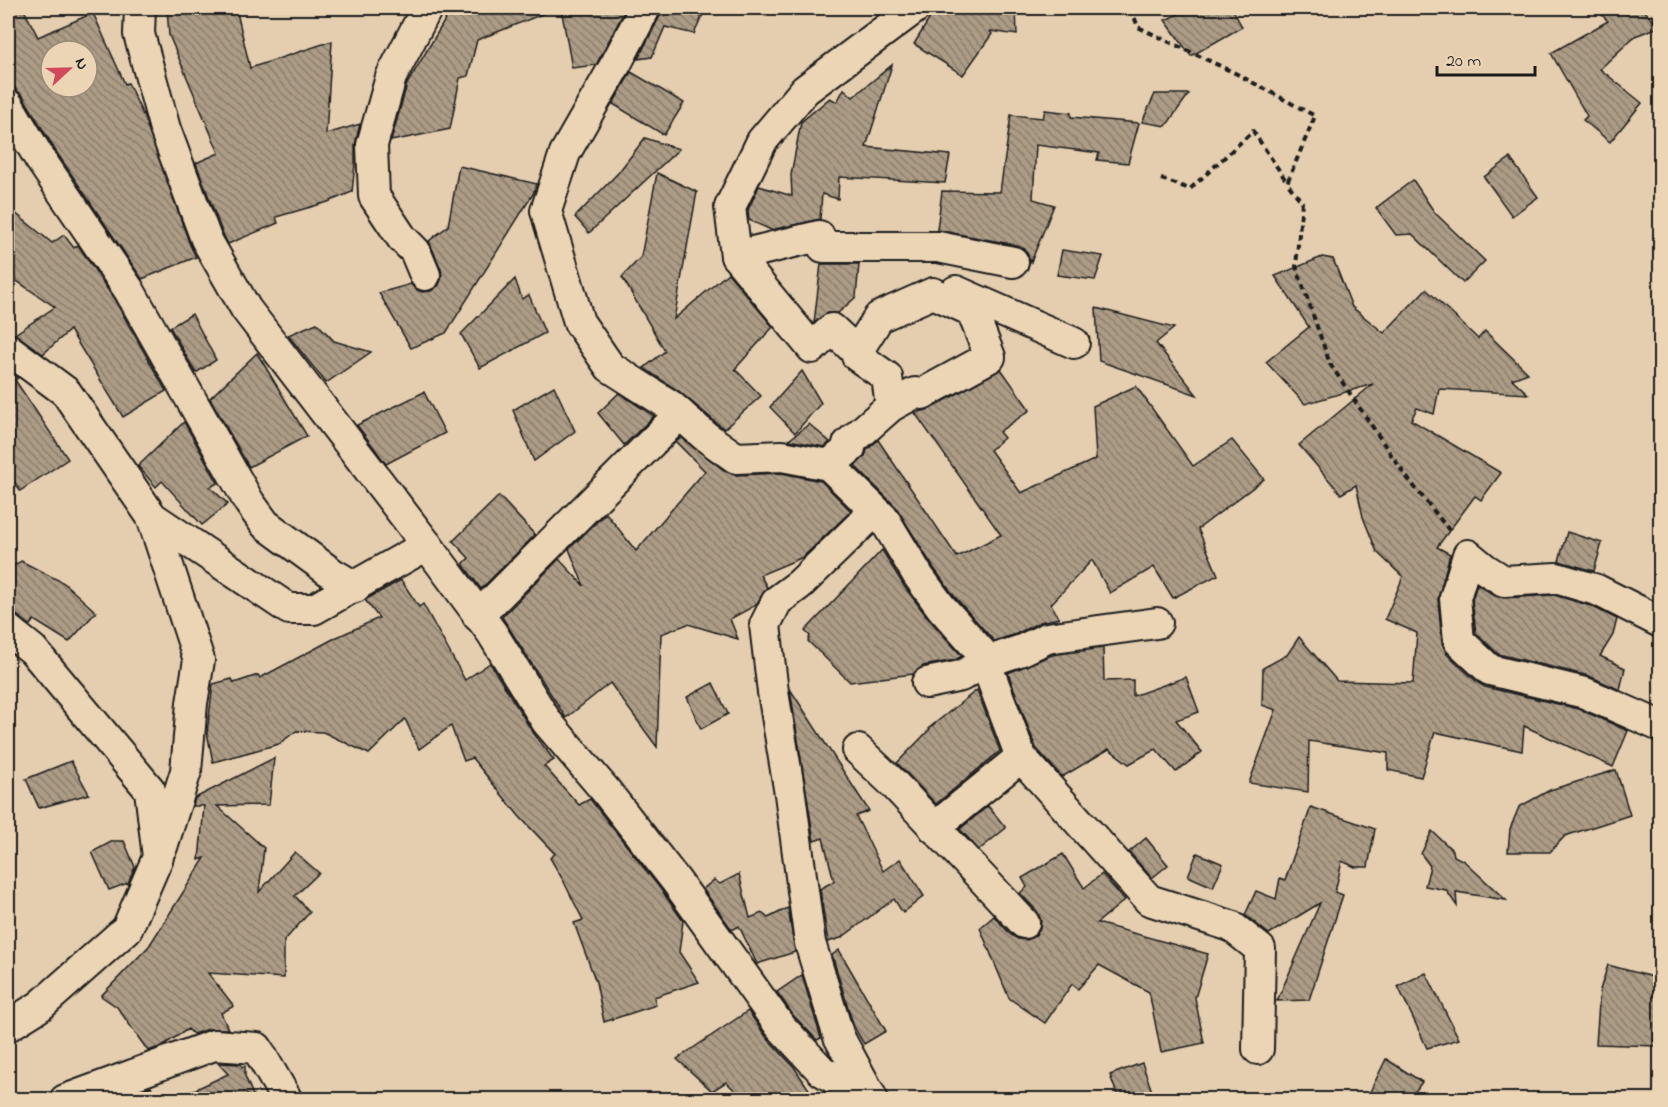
<svg xmlns="http://www.w3.org/2000/svg" width="1668" height="1107" font-family="'Indie Flower',sans-serif">
<style>
.building{fill:url(#building-back-hatch);stroke:#1c1c1c;stroke-width:1.5;fill-rule:evenodd}
.lines{fill:none;stroke-linecap:round;stroke-linejoin:round}
.street-casing{stroke:#1c1c1c;stroke-width:34}
.path{stroke:#1c1c1c;stroke-width:4;stroke-dasharray:6 4.5;stroke-linecap:butt}
.street{stroke:#ecd5b5;stroke-width:30}
</style>
<defs>
<pattern id="building-back-hatch" width="6" height="6" patternUnits="userSpaceOnUse" patternTransform="scale(1.5)"><rect width="6" height="6" fill="#ac9c86"/><path d="M-1 5l2 2M0 0l6 6M5-1l2 2" fill="none" stroke="#8b7e6d"/></pattern>
</defs>
<rect width="100%" height="100%" fill="#e4ceaf"/>
<filter id="ink" filterUnits="userSpaceOnUse"><feTurbulence type="fractalNoise" baseFrequency=".0167" numOctaves="2"/><feDisplacementMap in="SourceGraphic" scale="12" xChannelSelector="R" yChannelSelector="G"/><feConvolveMatrix kernelMatrix="1 2 1 2 8 2 1 2 1" color-interpolation-filters="sRGB"/></filter>
<g filter="url(#ink)">
<!-- building -->
<g class="building">
<path d="M8 8H23L38 37 93 13 125 84 128 83 144 117 190 245 196 257 142 279 55 150 23 96 16 90 8 75ZM51 51H87V87H51Z"/>
<path d="M167 8H236L250 68 332 41 326 134 360 124 355 145V164L352 192 328 202 276 217 278 223 228 244 222 232 196 163 219 153 169 35Z"/>
<path d="M452 8 555 9 477 40 468 76 460 78 450 129 391 141 407 84Z"/>
<path d="M561 8H626L596 65 572 68Z"/>
<path d="M662 8H706L694 34 665 27 652 57 638 59 660 16Z"/>
<path d="M936 8H1016L1017 35 990 31 992 34 963 75 914 44Z"/>
<path d="M1192 8H1232L1242 27 1191 56 1165 20Z"/>
<path d="M1595 8H1642L1659 27 1635 36 1600 69 1642 103 1610 142 1583 120 1587 116 1551 53 1608 21Z"/>
<path d="M892 65 866 147 950 155 945 183 839 177 838 199 822 194 820 219 771 230 749 220 748 210 759 186 792 196 791 175 801 122 830 98 837 102 844 89 853 97Z"/>
<path d="M631 72 684 103 664 135 613 104Z"/>
<path d="M1155 94H1189L1166 126 1142 122Z"/>
<path d="M1045 110 1071 113V117L1139 123 1128 163 1097 160 1099 153 1036 145 1033 199 1054 205 1031 262 1025 249 1016 245 937 230 942 191 1000 192 1011 115 1043 118Z"/>
<path d="M645 138 679 149 589 233 575 217 618 173Z"/>
<path d="M1510 158 1538 197 1512 216 1484 177Z"/>
<path d="M459 166 537 184 533 194 446 333 411 348 379 293 411 284 415 289 422 292 431 291 439 285 442 277 441 269 429 241 448 226Z"/>
<path d="M657 173 697 192 674 319 728 273 773 327 735 369 761 396 724 429 680 392 644 368 665 351 622 277 641 257Z"/>
<path d="M1413 180 1435 213 1485 261 1463 283 1412 234 1396 235 1376 208Z"/>
<path d="M8 207 52 243 64 235 74 248 78 245 114 299 166 391 123 417 70 330 43 354 15 334 55 307 8 275Z"/>
<path d="M1062 250 1103 256 1095 280 1057 275Z"/>
<path d="M1322 257 1333 259 1352 307 1384 333 1426 289 1478 339 1485 331 1528 373 1512 379 1528 394 1439 389 1434 414 1417 408 1411 420 1501 473 1481 500 1475 496 1437 547 1450 554 1438 599 1442 643 1447 654 1478 683 1485 687 1579 709 1628 731 1613 767 1524 726 1522 751 1435 732 1421 777 1388 770V753L1309 741 1308 792 1249 783 1276 710 1262 705 1263 668 1287 655 1299 637 1337 681 1413 683 1417 633 1385 619 1403 577 1377 552 1363 517 1356 485 1341 494 1299 445 1373 384 1305 404 1266 362 1309 327 1275 276Z"/>
<path d="M821 264H859L856 297 838 313H827L814 323Z"/>
<path d="M515 279 522 299 529 295 545 333 480 368 461 334Z"/>
<path d="M1096 308 1174 328 1156 343 1197 395 1099 361Z"/>
<path d="M192 314 216 360 196 373 170 327Z"/>
<path d="M317 323 334 341 371 352 326 383 288 335Z"/>
<path d="M257 353 307 436 249 467 210 398Z"/>
<path d="M1001 369 1030 410 999 432 1004 438 990 450 1021 493 1096 459 1093 406 1136 386 1193 466 1232 440 1264 479 1198 529 1218 575 1173 598 1154 567 1110 593 1092 560 1051 604 1059 618 1040 622 1016 634 994 641 954 596 933 567 896 507 855 466 865 456 867 450 878 440 957 557 1001 535 915 413 930 409Z"/>
<path d="M8 370 18 378 15 380 68 459 20 491 8 470Z"/>
<path d="M802 371 821 403 795 433 770 407Z"/>
<path d="M554 386 575 431 534 461 513 410Z"/>
<path d="M424 392 445 433 386 464 357 425Z"/>
<path d="M619 393 654 416 624 445 598 413Z"/>
<path d="M184 422 218 483 210 487 228 504 202 525 162 481 156 487 138 466Z"/>
<path d="M809 424 830 442 824 447 789 440Z"/>
<path d="M681 438 727 472 737 475 781 473 821 481 851 511 803 557 760 575 767 587 756 605 730 619 738 639 688 624 661 634 657 747 610 683 566 718 502 617 559 559 584 586 569 549 606 513 636 551 705 471 676 442Z"/>
<path d="M499 496 535 535 481 589 463 564 469 558 453 541Z"/>
<path d="M1567 532 1602 543 1594 571 1559 561Z"/>
<path d="M882 550 904 586 927 617 962 656 955 660 923 666 913 674 850 682 808 641 810 636 805 631Z"/>
<path d="M21 561 64 583 96 612 69 642 34 620 30 625 8 608V570Z"/>
<path d="M401 580 419 607 423 604 465 680 490 663 532 731 554 760 544 766 579 805 590 799 662 891 683 921 679 952 699 982 654 997 656 1005 604 1022 596 982 574 923 583 920 563 880 550 858 555 854 519 816 472 758 464 761 451 726 419 749 405 719 369 754 323 732 296 731 279 744 213 762 207 733 213 684 232 679 234 683 258 675 260 678 337 637 379 618 365 600Z"/>
<path d="M1477 584 1495 596 1504 598 1554 595 1591 606 1617 619 1613 635 1600 656 1625 668 1620 690 1589 676 1498 654 1476 633 1472 600Z"/>
<path d="M1103 648 1104 681 1133 680V696L1186 677 1199 712 1176 720 1202 752 1176 772 1156 749 1129 764 1109 749 1062 777 1036 748 1008 673 1052 655Z"/>
<path d="M713 683 728 714 701 729 687 697Z"/>
<path d="M790 689 869 811 856 816 883 871 900 859 924 896 903 913 894 899 841 938 828 942 820 889 834 881 823 838 814 841Z"/>
<path d="M977 690 1000 751 936 804 897 763 930 729 929 728Z"/>
<path d="M274 758 269 805 217 806 264 848 259 892 295 852 319 873 295 896 310 912 284 941V978L208 973 234 1006 221 1013 228 1029H208L193 1034 188 1029 162 1046 148 1051 117 1007 101 996 149 946 205 858 199 860 204 806H193L195 798Z"/>
<path d="M71 761 89 794 39 808 26 779Z"/>
<path d="M1616 770 1630 815 1565 836 1550 852H1508L1510 829 1519 807 1550 790Z"/>
<path d="M988 806 1006 828 979 850 960 829Z"/>
<path d="M1311 807 1375 829 1368 867H1355L1342 861 1335 892 1343 895 1309 1000 1277 1001 1320 903 1269 934 1245 915 1256 891 1276 899 1280 878 1285 880Z"/>
<path d="M1432 831 1453 851 1454 856 1464 861 1506 900 1456 892 1457 906 1446 890 1425 886 1430 866 1421 854Z"/>
<path d="M1146 838 1168 865 1152 878 1129 852Z"/>
<path d="M113 841H124L135 867 128 883 109 890 92 852Z"/>
<path d="M1197 853 1223 864 1213 887 1188 876Z"/>
<path d="M1063 854 1084 888 1102 874 1125 900 1097 923 1208 954 1195 998 1204 1043 1161 1052 1149 992 1099 965 1078 989 1072 984 1045 1023 1009 998 980 928 994 916 1011 935 1018 939 1027 940 1035 936 1040 929 1041 920 1037 911 1020 893 1027 887 1022 878Z"/>
<path d="M739 874 750 918 762 913 768 918 788 908 795 952 757 964 739 926 732 930 703 889 714 880 720 884Z"/>
<path d="M839 950 886 1031 864 1044 854 1027 832 955Z"/>
<path d="M1608 965 1660 979V1018L1657 1046 1596 1044 1600 990Z"/>
<path d="M1426 973 1459 1039 1427 1048 1398 986Z"/>
<path d="M802 975 821 1038 817 1040 793 1015 777 992Z"/>
<path d="M748 1011 767 1038 794 1067 816 1100H745L726 1082 712 1091 677 1059Z"/>
<path d="M1386 1059 1422 1082 1409 1100H1366Z"/>
<path d="M218 1063 241 1064 242 1067 245 1066V1076L255 1100H251L247 1095V1100H173L228 1074Z"/>
<path d="M1142 1063 1155 1100H1119L1110 1075Z"/>
<path d="M151 1087 156 1100H116Z"/>
</g>
<g class="lines">
<defs>
<g id="street">
<path d="M140 8 139 34 165 129 206 239 246 309 427 545 492 633 547 722 605 790 676 881 780 1026 822 1071 870 1100"/>
<path d="M645 8 617 62 565 153 546 211 579 322 610 367 671 406 705 436 736 458 782 456 829 465 884 519 919 577 941 607 982 653 1021 757 1149 900 1231 926 1260 949 1258 1049"/>
<path d="M8 105 40 159 129 290 249 502 265 524 333 574 355 587"/>
<path d="M736 256 819 236 823 247H938L1013 262"/>
<path d="M425 275 415 251 402 238 374 196 372 145 391 77 427 8"/>
<path d="M956 291 1074 343"/>
<path d="M8 349 66 392 152 517 289 609H314L427 545"/>
<path d="M857 352V356L887 377 891 406"/>
<path d="M829 465 850 448 848 444 891 406 915 393 922 394 990 357 972 311 933 293 879 317 857 352 832 329 812 348 736 256 730 207 762 141 805 90 915 8"/>
<path d="M152 517 199 660 192 703 186 771 162 847"/>
<path d="M478 616 680 414"/>
<path d="M1660 622 1597 590 1556 578 1504 581 1485 569 1468 555 1455 598 1459 641 1490 670 1585 693 1660 726"/>
<path d="M8 630 33 650 150 790 158 857 127 929 40 1006 8 1026"/>
<path d="M927 683 961 676 986 662 1022 650 1047 638 1157 623"/>
<path d="M858 750 893 783 1024 923"/>
<path d="M934 828 1021 757"/>
<path d="M65 1100 214 1045 257 1048 287 1100"/>
<path d="M873 1100 839 1037 810 943 790 794 773 692 765 625 777 601 800 584 875 511"/>
</g>
</defs>
<!-- street casing -->
<use href="#street" class="street-casing"/>
<!-- path -->
<g class="path">
<path d="M1131 8 1138 27 1237 74 1315 116 1287 183 1302 202 1296 266 1330 364 1405 475 1449 530"/>
<path d="M1161 179 1190 189 1253 131 1287 182"/>
</g>
<!-- street -->
<use href="#street" class="street"/>
</g>
</g>
<!-- margin -->
<rect width="1668" height="1107" fill="none" stroke="#ecd5b5" stroke-width="30"/>
<rect x="15" y="15" width="1638" height="1077" fill="none" stroke="#1c1c1c" stroke-width="2" filter="url(#ink)"/>
<!-- north arrow -->
<g transform="translate(69 69) rotate(68)"><circle r="28" fill="#ecd5b5" stroke="#998b78" stroke-width="1.5"/>
<path d="M0-4.5L10 22L0 15L-10 22Z" fill="#d1495b"/>
<text y="-9" font-size="16" font-weight="bold" text-anchor="middle" fill="#1c1c1c">N</text>
</g>
<!-- scale -->
<path d="M1437 66v9h98v-9" fill="none" stroke="#1c1c1c" stroke-width="3"/>
<text x="1446" y="66" font-size="18" fill="#1c1c1c" stroke="#ecd5b5" stroke-width="4.5" paint-order="stroke">20 m</text>
</svg>
